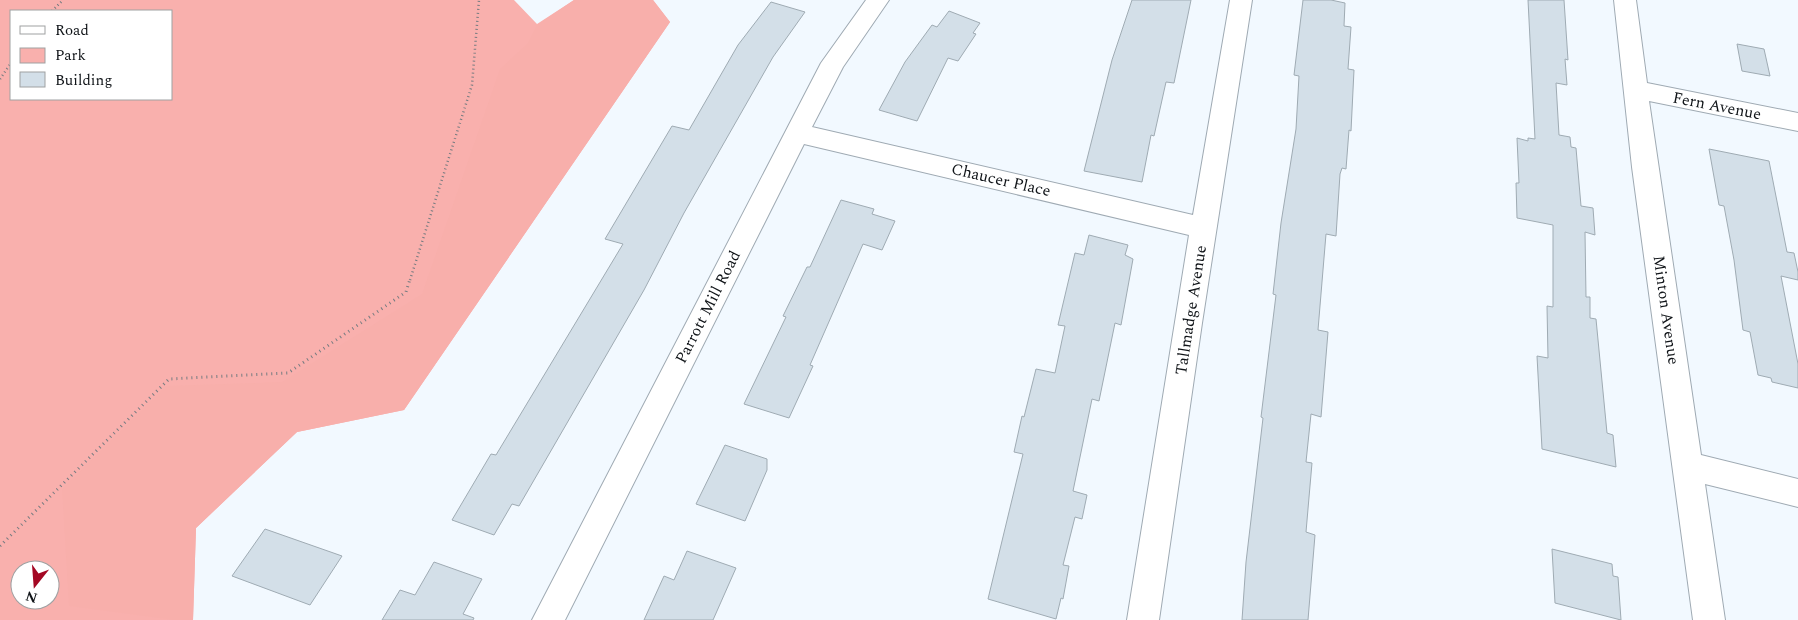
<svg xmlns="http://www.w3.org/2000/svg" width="1798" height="620" font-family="Spectral,serif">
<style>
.green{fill:#f9b0ad;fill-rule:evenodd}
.forest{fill:#f8afab}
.building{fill:#d3dfe8;stroke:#9fabb3}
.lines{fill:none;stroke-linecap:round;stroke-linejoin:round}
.minor-casing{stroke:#9faab3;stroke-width:2}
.path-far1{stroke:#777c81;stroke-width:2.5;stroke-dasharray:1 3;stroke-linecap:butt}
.path{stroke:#777c81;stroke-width:3;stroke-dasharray:1 4;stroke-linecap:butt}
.minor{fill:#fff;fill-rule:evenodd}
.labels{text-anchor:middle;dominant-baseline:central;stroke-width:4;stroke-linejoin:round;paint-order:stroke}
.street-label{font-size:16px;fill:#0f1317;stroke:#fff}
</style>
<rect width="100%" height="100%" fill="#f2f9ff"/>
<!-- green -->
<path class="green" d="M0 0H514L537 24 574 0H653L670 22 404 410 297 432 196 528 193 620H0ZM11 11H171V99H11ZM20 570H50V600H20Z"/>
<!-- forest -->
<path class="forest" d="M574 0H653L670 22 404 410 297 432 196 528 193 620H174L69 606 62 489 166 386 282 382 422 294 500 69 528 43 537 25Z"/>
<!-- building -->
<g class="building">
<path d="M1132 0H1191L1174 83 1166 82 1154 136 1151 135 1142 182 1084 171 1112 60Z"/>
<path d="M1303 0H1331L1345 3 1344 26 1351 27 1348 69 1354 70 1351 131 1349 130 1346 169 1342 168 1340 174 1336 236 1326 234 1318 330 1328 332 1321 417 1311 414 1306 462 1312 463 1306 532 1315 535 1308 620H1242L1246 562 1263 418 1261 417 1276 295 1273 294 1281 223 1296 129 1299 76 1294 75Z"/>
<path d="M1528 0H1564L1568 60 1565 59 1567 85 1556 83 1559 135 1570 137 1571 147 1576 148 1581 206 1593 208 1595 235 1585 232 1586 297H1590V318L1596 319 1607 433 1613 435 1616 467 1542 449 1537 356 1548 358 1547 306 1553 307V225L1517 218 1516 183H1519L1517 138 1528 141V138L1535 139Z"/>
<path d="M771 2 805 12 773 57 684 213 644 290 519 506 512 504 494 535 452 520 491 454 496 455 623 244 605 239 672 126 689 130 738 45Z"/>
<path d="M949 11 980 23 973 33 976 34 958 61 948 58 917 121 879 110 905 62 932 25 937 27Z"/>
<path d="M1737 44 1764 49 1770 76 1742 71Z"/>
<path d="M1709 149 1769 161 1787 252 1794 253 1798 272V280L1781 276 1798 364V388L1772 382 1771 378 1758 375 1750 332 1743 330 1734 260 1724 206 1719 205Z"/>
<path d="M841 200 874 209 872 214 895 221 882 250 863 244 810 365 813 366 789 418 744 404 786 317 783 316 807 267H810Z"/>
<path d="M1089 235 1128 245 1125 255 1133 259 1121 325 1115 323 1099 401 1092 399 1073 491 1087 495 1082 519 1075 517 1063 565 1069 566 1063 599 1061 598 1056 619 988 599 1023 454 1014 452 1022 416 1024 417 1036 369 1055 373 1065 326 1058 325 1075 253 1084 255Z"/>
<path d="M725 445 767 459V470L745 521 696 504Z"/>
<path d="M265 529 342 556 310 605 232 576Z"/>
<path d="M1552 549 1612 564 1613 576 1618 577 1621 620 1555 603Z"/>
<path d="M687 551 736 568 713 620H644L664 576 674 580Z"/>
<path d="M434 562 482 579 463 614 474 618 473 620H382L400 590 415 595Z"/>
</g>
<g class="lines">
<defs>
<g id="minor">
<path d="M866 0H889L843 67 812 127 1193 215 1230 0H1252L1202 323 1159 620H1127L1189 235 804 144 565 620H532L821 63Z"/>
<path d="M1614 0H1636L1647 83 1798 113V131L1649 101 1701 455 1798 479V507L1705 484 1725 620H1693L1632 167Z"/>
</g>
</defs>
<!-- minor casing -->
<use href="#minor" class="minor-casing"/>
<!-- path-far1 -->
<g class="path-far1">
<path d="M52 11 63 0"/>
<path d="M0 79 11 63"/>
<path d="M410 280 472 85 479 0"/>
</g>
<!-- path -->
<path class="path" d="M0 546 169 379 288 373 406 292 410 279"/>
<!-- minor -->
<use href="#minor" class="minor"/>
</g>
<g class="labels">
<!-- street labels -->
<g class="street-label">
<text transform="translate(1717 106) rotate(11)">Fern Avenue</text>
<text transform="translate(1001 180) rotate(13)">Chaucer Place</text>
<text transform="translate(708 307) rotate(-63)">Parrott Mill Road</text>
<text transform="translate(1191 310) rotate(-81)">Tallmadge Avenue</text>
<text transform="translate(1666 310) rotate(82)">Minton Avenue</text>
</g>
</g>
<!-- legend -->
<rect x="10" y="10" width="162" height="90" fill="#ffffff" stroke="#9fa1a2"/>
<rect x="20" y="26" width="25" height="8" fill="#ffffff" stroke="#9fa1a2"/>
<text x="55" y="35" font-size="15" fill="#0f1317">Road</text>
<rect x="20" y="48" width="25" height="15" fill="#f9b0ad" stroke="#9fa1a2"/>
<text x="55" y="60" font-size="15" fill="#0f1317">Park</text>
<rect x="20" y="72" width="25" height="15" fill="#d3dfe8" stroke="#9fa1a2"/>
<text x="55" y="85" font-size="15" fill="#0f1317">Building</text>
<!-- north arrow -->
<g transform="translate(35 585) rotate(197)"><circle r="24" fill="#ffffff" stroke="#9fa1a2"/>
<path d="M0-4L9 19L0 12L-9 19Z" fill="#a40723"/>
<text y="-8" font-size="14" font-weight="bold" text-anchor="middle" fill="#0f1317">N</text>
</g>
</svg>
